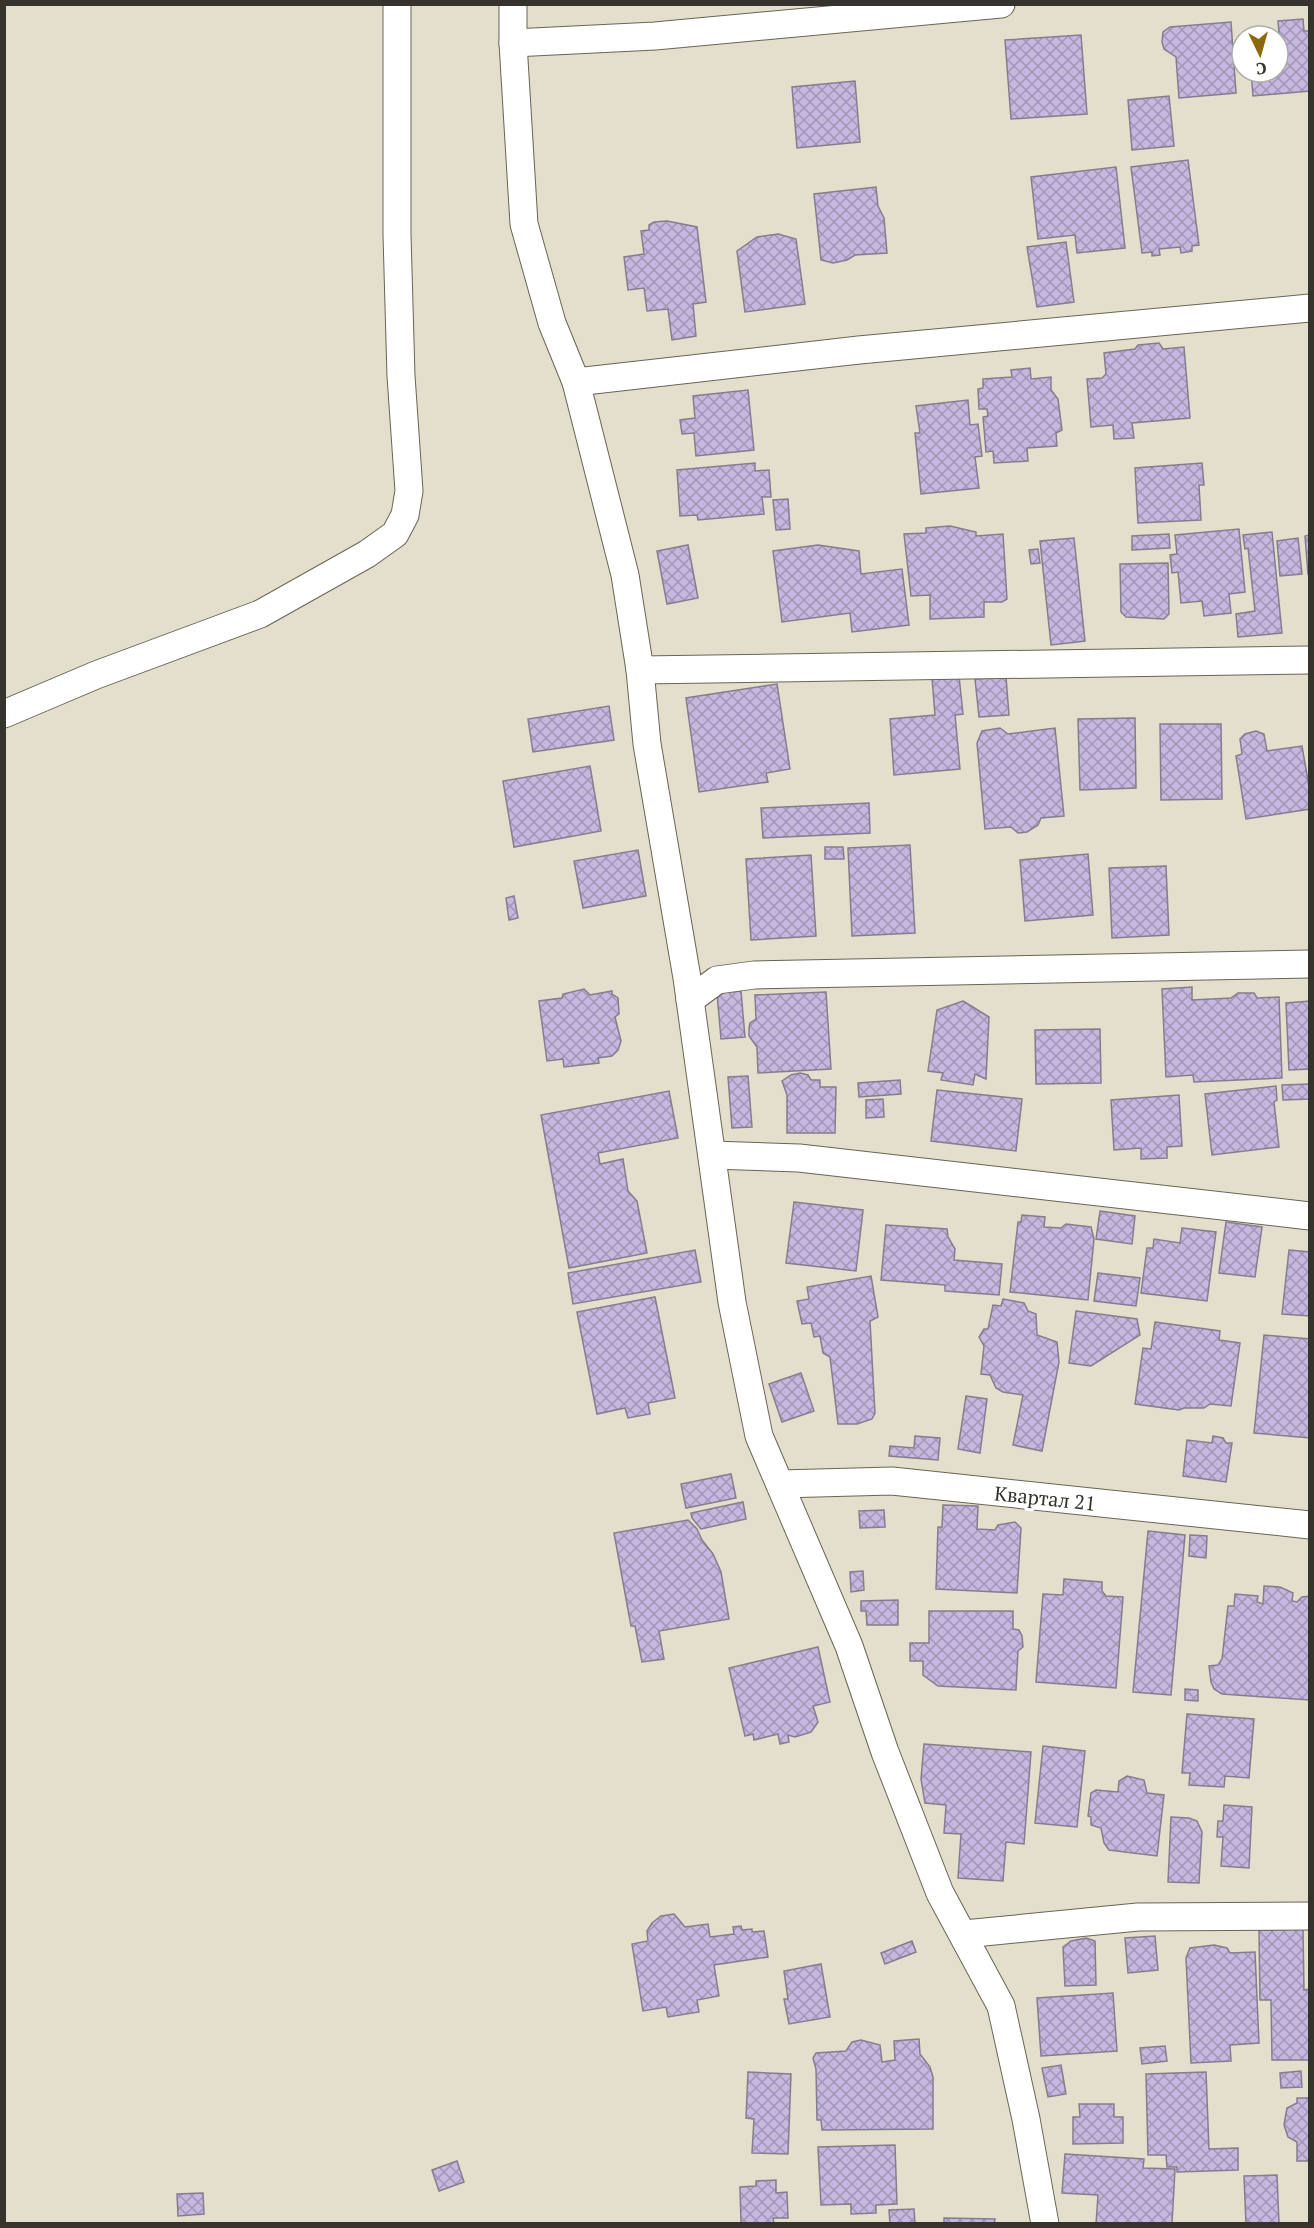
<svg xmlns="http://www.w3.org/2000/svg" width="1314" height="2228" font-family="'PT Serif',serif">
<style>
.building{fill:url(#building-cross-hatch);stroke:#837e8e;stroke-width:1.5}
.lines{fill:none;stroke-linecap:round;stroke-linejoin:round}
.minor-casing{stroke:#696454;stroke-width:29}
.minor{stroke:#fff;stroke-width:27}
.labels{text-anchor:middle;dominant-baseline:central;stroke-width:6;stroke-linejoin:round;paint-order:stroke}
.street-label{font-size:20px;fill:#35332c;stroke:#fff}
</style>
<defs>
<pattern id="building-cross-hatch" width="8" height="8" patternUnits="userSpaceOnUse" patternTransform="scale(1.5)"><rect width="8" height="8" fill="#c5b7df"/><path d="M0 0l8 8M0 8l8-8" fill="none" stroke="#a195b5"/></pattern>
</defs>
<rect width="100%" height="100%" fill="#e4decc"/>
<!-- building -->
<g class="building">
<path d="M1303 19 1304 31H1310V91L1253 96 1251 72H1278V36H1248L1279 33 1278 21Z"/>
<path d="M1231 22 1236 93 1179 98 1176 57 1164 49 1162 42 1163 32 1170 27Z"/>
<path d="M1081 35 1087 114 1011 119 1005 40Z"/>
<path d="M855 81 860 142 797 148 792 87Z"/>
<path d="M1169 96 1174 146 1132 150 1128 100Z"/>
<path d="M1188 160 1199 245 1192 246V251L1181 253 1180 247 1159 249 1160 255 1152 256V252L1142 253 1131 167Z"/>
<path d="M1116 167 1125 248 1077 253 1075 235 1038 239 1031 177Z"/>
<path d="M876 187 878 206 884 218 887 253 855 255 847 260 833 263 821 260 814 194Z"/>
<path d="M667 221 697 227 706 302 693 304 696 336 672 340 668 309 647 311 644 288 628 290 624 257 644 254 641 231 649 230V225L654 222Z"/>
<path d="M778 234 796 239 805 304 745 312 737 251 757 237Z"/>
<path d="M1066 242 1074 302 1037 307 1027 247Z"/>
<path d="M1159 343 1163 349 1184 347 1190 418 1132 423 1134 438 1114 439 1113 425 1091 427 1087 379 1102 378 1106 374 1104 353 1135 349 1138 345Z"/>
<path d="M1030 368 1031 379 1051 377V390L1058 399 1062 430 1056 433 1057 446 1027 448 1028 461 994 463 993 451 986 452 983 417 988 416 987 409H979L978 389 983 388V379L1012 377 1011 370Z"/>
<path d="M748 390 754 450 696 456 694 433 682 434 680 420 695 418 693 396Z"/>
<path d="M968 400 970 425 978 424 982 456 975 457 979 488 921 494 915 433H920L916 406Z"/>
<path d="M755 463V471L769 470 771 497H762L764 514 698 520 697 515 680 516 677 470Z"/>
<path d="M1202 463 1204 485H1199L1201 520 1138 523 1135 468Z"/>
<path d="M788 499 790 529 776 530 773 500Z"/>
<path d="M950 526 976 532V536L1003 534 1007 599 1002 602H984V617L930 619V595L911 596 904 534 926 533V528Z"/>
<path d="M1239 529 1245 592 1229 594 1231 613 1204 616 1202 601 1181 603 1178 572 1172 573 1170 555 1177 554 1175 535Z"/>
<path d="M1272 532 1282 633 1238 637 1236 614 1255 611 1248 548 1245 549 1243 535Z"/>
<path d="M1169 534 1170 548 1132 550V536Z"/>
<path d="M1310 535V574H1308L1305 536Z"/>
<path d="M1074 538 1085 641 1051 645 1040 541Z"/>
<path d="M1298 538 1302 574 1280 576 1277 541Z"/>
<path d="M688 545 698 598 667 604 657 551Z"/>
<path d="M818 545 859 551 861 574 902 569 909 625 852 632 850 613 782 622 773 551Z"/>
<path d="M1038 549 1040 563 1031 564 1029 550Z"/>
<path d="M1168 563 1169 614 1164 619 1126 617 1121 612 1120 564Z"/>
<path d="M959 676 963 714 955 715 960 769 894 775 890 719 935 715 932 678Z"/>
<path d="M1006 677 1009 715 979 717 975 679Z"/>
<path d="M777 684 790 769 766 773 768 782 699 792 686 698Z"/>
<path d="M609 706 614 740 533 752 528 719Z"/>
<path d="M1135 718 1136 788 1080 790 1078 719Z"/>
<path d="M1160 724H1221L1222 799 1161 800Z"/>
<path d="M1000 728 1008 734 1055 728 1064 816 1041 818 1038 825 1027 832 1018 833 1011 827 985 829 977 743 982 731Z"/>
<path d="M1256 731 1264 734 1267 751 1302 746 1310 792V809L1246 819 1236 756 1242 754 1240 739 1245 734Z"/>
<path d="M590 766 601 831 514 847 503 781Z"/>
<path d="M869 803 870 833 763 838 761 808Z"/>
<path d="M910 845 915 933 852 936 848 848Z"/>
<path d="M825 847H843L844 859H825Z"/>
<path d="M638 850 646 896 583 908 574 861Z"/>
<path d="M1088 854 1093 915 1025 921 1020 860Z"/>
<path d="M811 855 816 936 751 940 746 859Z"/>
<path d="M1166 866 1169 935 1112 938 1109 868Z"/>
<path d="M514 896 518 918 509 920 506 898Z"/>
<path d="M1192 987V1000L1231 998 1238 993H1254L1257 998 1279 997 1282 1078 1194 1082 1193 1075 1166 1077 1162 989Z"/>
<path d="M584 989 590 995 612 991V994L618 998 619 1014 615 1017 621 1041 618 1050 612 1056 598 1058 599 1063 564 1067 563 1059 547 1061 539 1001 562 998 563 994Z"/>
<path d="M741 991 745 1037 721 1039 717 993Z"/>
<path d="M826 992 831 1069 758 1073 757 1047 749 1036V1028L750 1023 756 1019 755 995Z"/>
<path d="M963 1001 989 1017 986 1079 975 1074 973 1085 941 1080 943 1073 928 1071 937 1010Z"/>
<path d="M1310 1001V1069L1289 1070 1286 1003Z"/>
<path d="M1100 1029 1101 1083 1036 1084 1035 1030Z"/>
<path d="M800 1073 808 1075 811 1080H820V1087H836L835 1133H787V1095L782 1081 791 1075Z"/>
<path d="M748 1076 752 1127 732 1128 728 1077Z"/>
<path d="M900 1080 901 1094 859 1097 858 1083Z"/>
<path d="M1310 1084V1099L1283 1100 1282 1085Z"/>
<path d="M1276 1086 1277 1100 1274 1102 1279 1147 1212 1155 1205 1094Z"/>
<path d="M937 1090 1022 1099 1016 1151 931 1141Z"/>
<path d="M669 1091 678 1138 598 1153 600 1164 623 1159 628 1191 637 1201 647 1253 569 1268 541 1115Z"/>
<path d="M1179 1095 1182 1146 1167 1147V1158L1141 1159V1148L1114 1150 1111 1100Z"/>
<path d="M883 1099 884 1117 866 1118V1100Z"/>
<path d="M794 1202 863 1210 856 1271 786 1263Z"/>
<path d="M1100 1211 1135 1216 1132 1244 1096 1239Z"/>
<path d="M1022 1215 1045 1217 1044 1227 1061 1228 1066 1224 1091 1227 1094 1239 1088 1300 1010 1292 1018 1222H1021Z"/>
<path d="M1226 1222 1262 1227 1255 1277 1219 1273Z"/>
<path d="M886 1225 947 1229 948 1237 955 1249 954 1260 1002 1264 999 1295 945 1291V1285L881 1280Z"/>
<path d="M1182 1228 1216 1232 1207 1301 1141 1293 1147 1248H1153L1154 1239 1180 1243Z"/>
<path d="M695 1250 701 1282 573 1304 568 1273Z"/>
<path d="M1289 1250 1310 1252V1316L1282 1314Z"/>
<path d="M1098 1273 1140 1278 1136 1306 1094 1301Z"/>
<path d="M871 1276 878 1317 870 1321 875 1413 872 1419 857 1424H838L830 1357 823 1353 820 1336 814 1337 811 1323 802 1324 797 1301 809 1299 807 1287Z"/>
<path d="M655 1297 675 1398 648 1403 650 1414 628 1418 625 1408 597 1414 577 1312Z"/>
<path d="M1003 1299 1024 1303 1028 1311 1036 1314 1037 1335 1057 1342 1059 1362 1042 1451 1013 1445 1023 1395 1003 1392 996 1388 990 1375 981 1374 984 1346 979 1337 984 1329H988L993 1305 1001 1306Z"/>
<path d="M1076 1311 1137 1319 1140 1335 1091 1366 1069 1363Z"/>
<path d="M1155 1322 1220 1331 1219 1340 1240 1343 1231 1406 1210 1404 1204 1408H1184L1179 1410 1135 1404 1143 1348 1151 1349Z"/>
<path d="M1264 1335 1310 1339V1438L1254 1433Z"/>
<path d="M801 1373 814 1411 782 1422 769 1384Z"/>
<path d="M966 1396 987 1399 980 1453 958 1449Z"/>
<path d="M915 1436 940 1438 938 1460 889 1456 890 1446 914 1448Z"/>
<path d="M1213 1436 1223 1438 1226 1443H1232L1226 1482 1183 1476 1187 1440 1212 1443Z"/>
<path d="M731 1474 736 1498 686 1508 681 1484Z"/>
<path d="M743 1502 746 1519 701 1529 692 1518 691 1513Z"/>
<path d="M943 1505 978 1506 977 1529 995 1530 998 1525 1015 1522 1021 1528 1017 1593 936 1589 938 1527H942Z"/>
<path d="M884 1510 885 1527 860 1528 859 1511Z"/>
<path d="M688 1520 697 1529 702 1540 713 1554 721 1572 729 1619 659 1631 664 1659 642 1662 635 1626H631L614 1533Z"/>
<path d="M1148 1531 1185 1535 1171 1695 1133 1692Z"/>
<path d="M1190 1535 1207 1536 1206 1558 1189 1556Z"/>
<path d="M863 1571 864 1590 851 1592 850 1572Z"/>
<path d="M1064 1579 1102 1582V1591L1106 1596 1123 1597 1116 1688 1036 1682 1043 1594 1063 1595Z"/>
<path d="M1264 1586 1280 1587 1293 1593 1292 1601 1297 1602 1302 1597 1310 1596V1700L1222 1694 1214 1689 1211 1682 1209 1666 1218 1665 1222 1659 1228 1606H1234L1235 1594 1258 1596 1257 1602 1263 1604Z"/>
<path d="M898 1600V1625H867L866 1611H861V1601Z"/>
<path d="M929 1611H1013V1629L1019 1630 1022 1636 1023 1647 1018 1651 1016 1690 938 1686 923 1675V1661H910V1643H929Z"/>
<path d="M818 1647 830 1702 813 1706 818 1722 811 1732 795 1737 788 1735 789 1742 780 1744 778 1734 754 1740 753 1734 745 1736 729 1668Z"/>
<path d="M1185 1689 1198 1690V1701L1185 1700Z"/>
<path d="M1187 1714 1254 1719 1249 1778 1225 1776 1224 1787 1189 1785 1190 1773H1182Z"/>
<path d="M924 1744 1031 1752 1024 1844 1006 1842 1003 1881 958 1878 961 1834 944 1833 946 1805 925 1803 921 1779Z"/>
<path d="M1043 1746 1085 1751 1077 1827 1035 1823Z"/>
<path d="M1127 1776 1144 1780 1147 1793 1164 1795 1157 1856 1109 1850 1104 1843 1101 1828 1091 1825V1817L1088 1816 1091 1793 1096 1790 1118 1792 1119 1781Z"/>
<path d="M1224 1805 1252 1807 1249 1868 1221 1866 1223 1837H1217L1218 1821H1223Z"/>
<path d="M1171 1817 1189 1818 1197 1821 1202 1832 1199 1883 1168 1882Z"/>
<path d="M674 1914 685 1927 708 1924 710 1937 734 1934 733 1927 741 1926 742 1930 752 1929V1932L764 1931 768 1957 714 1965 719 1996 697 2000 699 2012 668 2017 666 2007 643 2011 632 1944 648 1941 647 1931 652 1923 661 1916Z"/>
<path d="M1303 1929 1304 1990 1310 1989V2060H1272L1271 2000H1260L1259 1930Z"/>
<path d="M1155 1936 1158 1970 1128 1973 1125 1938Z"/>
<path d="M1086 1938 1095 1941 1096 1985 1065 1986 1063 1947 1071 1941Z"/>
<path d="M912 1941 916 1952 885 1964 881 1953Z"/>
<path d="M1214 1945 1227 1948 1230 1953 1255 1952 1259 2043 1230 2045 1231 2061 1191 2063 1186 1958 1190 1948Z"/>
<path d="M821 1964 830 2017 789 2024 784 1999H788L784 1971Z"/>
<path d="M1113 1993 1117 2051 1041 2056 1037 1998Z"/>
<path d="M919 2039 920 2054 930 2067 933 2077V2129L822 2130 821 2120H817L816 2069 813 2058 816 2053 846 2051 852 2042 861 2040 880 2045 882 2062 895 2060 894 2041Z"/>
<path d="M1165 2046 1167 2061 1142 2064 1140 2048Z"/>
<path d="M1061 2065 1066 2094 1048 2097 1042 2068Z"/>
<path d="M1301 2071 1302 2087 1281 2088 1280 2073Z"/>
<path d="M748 2072 791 2074 788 2154 752 2153 754 2119 746 2118Z"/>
<path d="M1206 2072 1209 2149 1238 2148V2170L1177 2172V2167H1167L1166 2155H1148L1146 2074Z"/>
<path d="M1297 2098H1310V2161H1297V2142L1288 2137 1284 2125 1287 2108 1297 2103Z"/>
<path d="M1079 2104H1114V2117H1123V2143L1073 2144V2117H1080Z"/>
<path d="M895 2145 897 2204 876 2205V2213L851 2214V2204L821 2205 818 2147Z"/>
<path d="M1065 2154 1144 2159 1143 2168 1175 2169 1172 2224H1096L1098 2195 1062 2193Z"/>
<path d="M457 2161 464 2182 439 2191 432 2170Z"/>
<path d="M1277 2175 1279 2224H1246L1244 2176Z"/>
<path d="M776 2180V2193L787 2192 788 2218H773L774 2224H741L740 2187 756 2186V2181Z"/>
<path d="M203 2193 204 2214 178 2216 177 2194Z"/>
<path d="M914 2209 915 2224H890L889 2210Z"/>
<path d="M944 2218 995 2219 994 2224H944Z"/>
</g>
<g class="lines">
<defs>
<g id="minor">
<path d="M513 4V43L524 224 552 323 576 382 625 575 640 670 647 744 687 978 732 1302 759 1436 849 1646 885 1752 940 1893 1001 2006 1026 2119 1045 2224"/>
<path d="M513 43 655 36 1001 4"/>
<path d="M576 382 859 350 1310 308"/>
<path d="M640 670 1310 660"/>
<path d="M4 714 96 675 260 614 367 554 395 534 405 515 409 491 401 376 397 235V4"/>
<path d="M690 1000 717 980 754 975 1310 964"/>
<path d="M712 1155 799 1158 1310 1216"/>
<path d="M780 1484 892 1481 1310 1525"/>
<path d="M964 1934 1138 1917 1310 1916"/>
</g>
</defs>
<!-- minor casing -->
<use href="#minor" class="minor-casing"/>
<!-- minor -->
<use href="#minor" class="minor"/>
</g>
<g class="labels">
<!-- street labels -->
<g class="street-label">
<text transform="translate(1045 1498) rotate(6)">Квартал 21</text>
</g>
</g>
<!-- border -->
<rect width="1314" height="2228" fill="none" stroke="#35332c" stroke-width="12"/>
<!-- north arrow -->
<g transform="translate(1260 54) rotate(175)"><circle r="28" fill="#ffffff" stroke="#aeadab" stroke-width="1.5"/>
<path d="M0-4.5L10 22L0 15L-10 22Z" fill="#8e690c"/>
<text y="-9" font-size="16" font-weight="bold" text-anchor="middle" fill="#35332c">С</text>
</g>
</svg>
